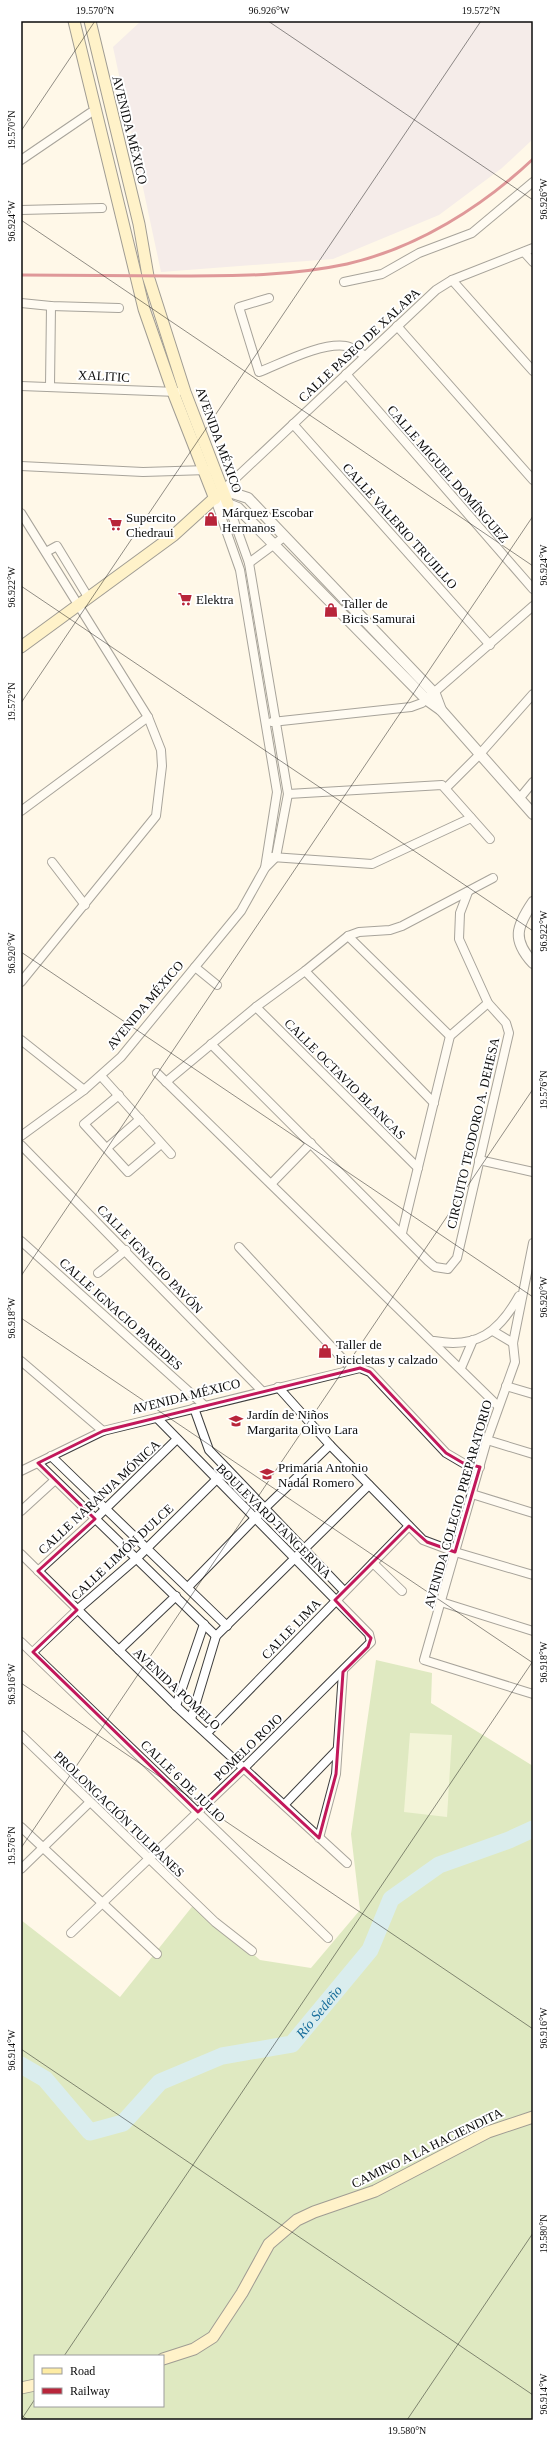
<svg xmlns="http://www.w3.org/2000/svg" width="554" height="2441" font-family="'Times New Roman',serif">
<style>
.industrial{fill:#e8deea}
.forest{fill:#b8d893;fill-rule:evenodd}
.pitch{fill:#e4efc5}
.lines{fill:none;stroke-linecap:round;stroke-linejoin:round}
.river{stroke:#aee1f5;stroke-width:17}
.minor-casing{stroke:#3e3e3e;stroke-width:10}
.tertiary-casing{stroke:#3e3e3e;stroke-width:12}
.secondary-casing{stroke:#2d2d2d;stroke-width:13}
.minor{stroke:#fff;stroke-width:8}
.tertiary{stroke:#fff;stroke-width:10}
.secondary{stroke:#feeca4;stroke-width:11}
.rail{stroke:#b8253a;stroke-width:3}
.marked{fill:none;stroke:#c2185b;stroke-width:3;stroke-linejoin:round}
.ticks{fill:none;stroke:#0b0b0b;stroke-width:1;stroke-opacity:0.45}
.labels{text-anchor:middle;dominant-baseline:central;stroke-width:4;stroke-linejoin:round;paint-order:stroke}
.street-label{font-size:13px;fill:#0b0b0b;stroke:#fff}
.poi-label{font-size:13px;fill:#0b0b0b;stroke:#fff;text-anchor:start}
.water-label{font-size:14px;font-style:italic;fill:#166c9a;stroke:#fff}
.neatline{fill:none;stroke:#0b0b0b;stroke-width:1.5}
.ticks-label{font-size:10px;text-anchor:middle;fill:#0b0b0b}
</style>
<rect width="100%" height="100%" fill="#fff8e8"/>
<!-- industrial -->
<path class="industrial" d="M141 21H533V139L502 168 439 215 333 259 161 272 113 47Z"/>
<!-- forest -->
<path class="forest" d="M376 1660 432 1673 431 1703 533 1766V2420H21V1920L120 1997 195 1903 260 1960 311 1968 360 1910 351 1834ZM35 2356H163V2406H35Z"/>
<!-- pitch -->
<path class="pitch" d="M410 1733 452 1735 447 1817 404 1812Z"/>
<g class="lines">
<!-- river -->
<path class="river" id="s1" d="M21 2065 45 2079 90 2132 123 2123 160 2082 222 2056 292 2044 370 1950 391 1899 439 1865 509 1840 533 1829"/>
<defs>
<g id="minor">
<path d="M21 160 90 113"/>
<path d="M21 210 102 208"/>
<path d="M524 252 533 262"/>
<path d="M452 280 533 371"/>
<path d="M344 282 382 274 419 253 472 233 533 182"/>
<path d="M269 298 239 307 259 372C282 363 322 342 346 346 353 347 359 352 365 356"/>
<path d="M21 303 51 306 119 308"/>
<path d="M397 326 533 480"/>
<path d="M346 374 533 589"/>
<path d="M21 386 177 392"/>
<path d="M50 386 51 306"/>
<path d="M293 424 490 645"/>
<path d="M21 466 143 472 208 470"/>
<path d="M223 490 436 290 452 280 533 248"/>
<path d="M215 499 240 570 277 792 265 868"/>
<path d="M21 513 148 717 161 750 162 766 156 816 21 982"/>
<path d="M46 552 57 546 88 597"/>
<path d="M249 563 284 537"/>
<path d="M272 722 411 707 422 703 533 606"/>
<path d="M446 788 479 755 533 694"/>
<path d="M288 794 442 785 490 839"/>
<path d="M519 799 533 782"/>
<path d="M21 811 148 717"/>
<path d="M272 857 372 864 471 818"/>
<path d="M52 862 85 905"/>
<path d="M348 936 450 1036"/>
<path d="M195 967 217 985"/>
<path d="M305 971 434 1103"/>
<path d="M256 1007 418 1168"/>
<path d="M21 1040 84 1090"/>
<path d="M211 1044 428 1261 435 1267 448 1269 457 1258 509 1033 506 1023 488 1003 459 939 460 913 468 892"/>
<path d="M157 1073 498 1406"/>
<path d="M101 1076 171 1154"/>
<path d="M166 1082 256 1007 305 971 348 936 359 932 390 930 402 926 493 878"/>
<path d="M119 1095 84 1124 128 1172 161 1144"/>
<path d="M21 1136 84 1090 121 1057 241 911 265 868 276 857 288 794 249 563 228 504"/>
<path d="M21 1145 262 1391"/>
<path d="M107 1148 140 1119"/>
<path d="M479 1160 533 1172"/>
<path d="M271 1184 311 1143"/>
<path d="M402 1233 450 1036 488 1003"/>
<path d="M21 1241 205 1406"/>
<path d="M533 1243 513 1343 515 1362 487 1440 424 1660 533 1694"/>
<path d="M239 1247 351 1368"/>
<path d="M98 1273 126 1250"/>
<path d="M493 1331 513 1343"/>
<path d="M434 1341C477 1349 499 1332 519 1296"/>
<path d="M21 1361 103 1431"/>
<path d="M461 1368 473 1340"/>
<path d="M506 1386 533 1394"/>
<path d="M278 1387 330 1445 423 1540 455 1552 533 1575"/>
<path d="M194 1408 209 1450 344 1591"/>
<path d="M487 1440 533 1454"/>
<path d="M51 1456 227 1626"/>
<path d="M38 1463 216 1636"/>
<path d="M21 1471 103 1431 360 1368 370 1372 446 1453 463 1463 480 1467"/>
<path d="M472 1494 533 1513"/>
<path d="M21 1511 55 1480"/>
<path d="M21 1554 176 1706 347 1863"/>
<path d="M373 1563 402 1591"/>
<path d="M38 1571 95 1519 177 1439"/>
<path d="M188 1587 266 1507 330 1445"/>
<path d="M441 1602 533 1631"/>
<path d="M21 1642 328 1938"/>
<path d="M119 1650 176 1596"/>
<path d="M33 1652 77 1610 137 1558 227 1469"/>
<path d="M176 1706 204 1624"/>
<path d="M191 1719 216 1636 369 1485"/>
<path d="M207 1733 409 1526"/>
<path d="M21 1735 215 1922 252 1951"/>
<path d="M284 1805 337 1750"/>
<path d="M21 1827 157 1954"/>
<path d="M319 1838 336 1774 343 1672"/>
<path d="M21 1869 90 1802"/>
<path d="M71 1933 244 1768 371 1642 369 1634 157 1418"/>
</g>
<g id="tertiary">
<path d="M223 490 248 498 435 694 441 710"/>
<path d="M215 499 238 508 427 700 441 710 533 814"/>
<path d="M533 902C516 927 512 940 533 963"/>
</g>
<g id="secondary">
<path d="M74 21 144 309 173 392 215 499"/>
<path d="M90 21 139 224 148 276 185 392 228 504"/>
<path d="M21 647 174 535 219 494"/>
<path d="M163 2359 194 2349 213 2337 242 2293 269 2244 297 2220 314 2212 375 2191 488 2132 533 2117"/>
<path d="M21 2388 35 2385"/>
</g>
</defs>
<!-- minor casing -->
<use href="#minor" class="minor-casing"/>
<!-- tertiary casing -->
<use href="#tertiary" class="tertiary-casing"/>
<!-- secondary casing -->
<use href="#secondary" class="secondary-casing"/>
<!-- minor -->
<use href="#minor" class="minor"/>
<!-- tertiary -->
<use href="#tertiary" class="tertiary"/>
<!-- secondary -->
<use href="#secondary" class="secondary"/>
<!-- rail -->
<path class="rail" d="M21 275C74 275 126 276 179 276 236 276 291 276 347 264 417 248 482 207 533 159"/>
</g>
<!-- marked area -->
<path d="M0 0H554V2441H0ZM360 1368 370 1372 446 1453 463 1463 480 1467 455 1552 427 1542 409 1526 335 1600 371 1638 368 1647 343 1672 336 1774 319 1838 244 1768 198 1812 33 1652 77 1610 38 1571 95 1519 38 1463 103 1431Z" fill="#fff8e8" fill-opacity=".55" fill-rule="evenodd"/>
<path class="marked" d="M360 1368 370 1372 446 1453 463 1463 480 1467 455 1552 427 1542 409 1526 335 1600 371 1638 368 1647 343 1672 336 1774 319 1838 244 1768 198 1812 33 1652 77 1610 38 1571 95 1519 38 1463 103 1431Z"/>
<!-- ticks -->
<path class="ticks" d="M268 21 533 200M21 131 95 21M21 220 533 566M21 586 533 931M21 703 481 21M21 952 533 1297M21 1276 533 516M21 1318 533 1663M21 1683 533 2029M21 1848 533 1089M21 2049 533 2395M64 2356 533 1661M21 2415 28 2420M21 2420 35 2399M407 2420 533 2233"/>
<!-- icons -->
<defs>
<symbol id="shop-bare" viewBox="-9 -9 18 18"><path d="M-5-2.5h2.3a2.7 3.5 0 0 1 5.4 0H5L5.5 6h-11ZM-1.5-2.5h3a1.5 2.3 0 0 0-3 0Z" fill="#b8253a" stroke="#fff" stroke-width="2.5" paint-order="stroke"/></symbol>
<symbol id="supermarket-bare" viewBox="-9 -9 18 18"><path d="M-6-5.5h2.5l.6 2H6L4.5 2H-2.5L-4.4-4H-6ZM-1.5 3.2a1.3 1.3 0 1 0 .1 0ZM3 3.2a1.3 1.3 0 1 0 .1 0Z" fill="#b8253a" stroke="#fff" stroke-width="2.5" paint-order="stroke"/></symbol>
<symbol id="school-bare" viewBox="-9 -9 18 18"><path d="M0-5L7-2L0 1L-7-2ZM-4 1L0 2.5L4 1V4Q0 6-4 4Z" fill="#b8253a" stroke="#fff" stroke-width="2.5" paint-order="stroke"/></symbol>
</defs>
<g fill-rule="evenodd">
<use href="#shop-bare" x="201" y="509" width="20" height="20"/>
<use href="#supermarket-bare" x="105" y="514" width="20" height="20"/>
<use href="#supermarket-bare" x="175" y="589" width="20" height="20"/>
<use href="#shop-bare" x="321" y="600" width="20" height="20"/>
<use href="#shop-bare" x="315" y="1341" width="20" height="20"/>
<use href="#school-bare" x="226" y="1411" width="20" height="20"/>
<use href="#school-bare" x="257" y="1464" width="20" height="20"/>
</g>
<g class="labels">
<!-- street labels -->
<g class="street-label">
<text transform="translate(130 130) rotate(76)">AVENIDA MÉXICO</text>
<text transform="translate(359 345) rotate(-43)">CALLE PASEO DE XALAPA</text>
<text transform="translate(104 376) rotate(3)">XALITIC</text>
<text transform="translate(219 440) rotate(70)">AVENIDA MÉXICO</text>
<text transform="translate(448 474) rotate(49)">CALLE MIGUEL DOMÍNGUEZ</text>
<text transform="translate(400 526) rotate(48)">CALLE VALERIO TRUJILLO</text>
<text transform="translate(145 1005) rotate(-50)">AVENIDA MÉXICO</text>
<text transform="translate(345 1079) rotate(45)">CALLE OCTAVIO BLANCAS</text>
<text transform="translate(473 1133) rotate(-77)">CIRCUITO TEODORO A. DEHESA</text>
<text transform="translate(150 1259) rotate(46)">CALLE IGNACIO PAVÓN</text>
<text transform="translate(121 1314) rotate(42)">CALLE IGNACIO PAREDES</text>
<text transform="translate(186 1396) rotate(-14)">AVENIDA MÉXICO</text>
<text transform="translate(99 1497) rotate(-43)">CALLE NARANJA MÓNICA</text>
<text transform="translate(458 1504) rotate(-74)">AVENIDA COLEGIO PREPARATORIO</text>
<text transform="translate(274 1521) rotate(45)">BOULEVARD TANGERINA</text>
<text transform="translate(122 1552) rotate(-43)">CALLE LIMÓN DULCE</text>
<text transform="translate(291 1629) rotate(-46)">CALLE LIMA</text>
<text transform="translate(177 1689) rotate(43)">AVENIDA POMELO</text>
<text transform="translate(248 1747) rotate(-44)">POMELO ROJO</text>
<text transform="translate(183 1781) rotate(44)">CALLE 6 DE JULIO</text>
<text transform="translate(119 1814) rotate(44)">PROLONGACIÓN TULIPANES</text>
<text transform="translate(427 2148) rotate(-26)">CAMINO A LA HACIENDITA</text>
</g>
<!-- poi labels -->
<g class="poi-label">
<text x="222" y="512">Márquez Escobar<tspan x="222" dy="15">Hermanos</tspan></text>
<text x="126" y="517">Supercito<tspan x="126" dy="15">Chedraui</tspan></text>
<text x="196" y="599">Elektra</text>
<text x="342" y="603">Taller de<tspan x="342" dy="15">Bicis Samurai</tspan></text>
<text x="336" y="1344">Taller de<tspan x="336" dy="15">bicicletas y calzado</tspan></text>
<text x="247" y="1414">Jardín de Niños<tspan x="247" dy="15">Margarita Olivo Lara</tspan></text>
<text x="278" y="1467">Primaria Antonio<tspan x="278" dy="15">Nadal Romero</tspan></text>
</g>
<!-- water labels -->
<g class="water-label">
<text stroke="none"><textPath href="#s1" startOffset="367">Río Sedeño</textPath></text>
</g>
</g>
<!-- border -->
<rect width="554" height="2441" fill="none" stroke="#ffffff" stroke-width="44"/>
<!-- legend -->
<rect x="34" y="2355" width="130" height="52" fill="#ffffff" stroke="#9d9d9d"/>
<rect x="42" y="2368" width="20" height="6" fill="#feeca4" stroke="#9d9d9d"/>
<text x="70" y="2375" font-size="12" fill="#0b0b0b">Road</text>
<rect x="42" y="2388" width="20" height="6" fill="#b8253a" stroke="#9d9d9d"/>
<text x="70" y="2395" font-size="12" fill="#0b0b0b">Railway</text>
<rect x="22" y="22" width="510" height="2397" class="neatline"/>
<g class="ticks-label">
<text x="95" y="14">19.570°N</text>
<text x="269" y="14">96.926°W</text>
<text x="481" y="14">19.572°N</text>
<text transform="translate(11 130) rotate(-90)" y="4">19.570°N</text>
<text transform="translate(543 199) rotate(-90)" y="4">96.926°W</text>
<text transform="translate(11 221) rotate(-90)" y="4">96.924°W</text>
<text transform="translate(543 565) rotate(-90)" y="4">96.924°W</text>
<text transform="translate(11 587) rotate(-90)" y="4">96.922°W</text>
<text transform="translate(11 702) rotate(-90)" y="4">19.572°N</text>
<text transform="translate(543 931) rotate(-90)" y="4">96.922°W</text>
<text transform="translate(11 953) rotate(-90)" y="4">96.920°W</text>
<text transform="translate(543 1090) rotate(-90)" y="4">19.576°N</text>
<text transform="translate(543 1297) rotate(-90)" y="4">96.920°W</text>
<text transform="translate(11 1318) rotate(-90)" y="4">96.918°W</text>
<text transform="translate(543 1662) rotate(-90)" y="4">96.918°W</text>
<text transform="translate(11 1684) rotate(-90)" y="4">96.916°W</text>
<text transform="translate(11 1846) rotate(-90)" y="4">19.576°N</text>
<text transform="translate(543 2028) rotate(-90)" y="4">96.916°W</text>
<text transform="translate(11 2050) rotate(-90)" y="4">96.914°W</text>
<text transform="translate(543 2234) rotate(-90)" y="4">19.580°N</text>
<text transform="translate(543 2394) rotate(-90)" y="4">96.914°W</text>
<text x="407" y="2434">19.580°N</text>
</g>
</svg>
